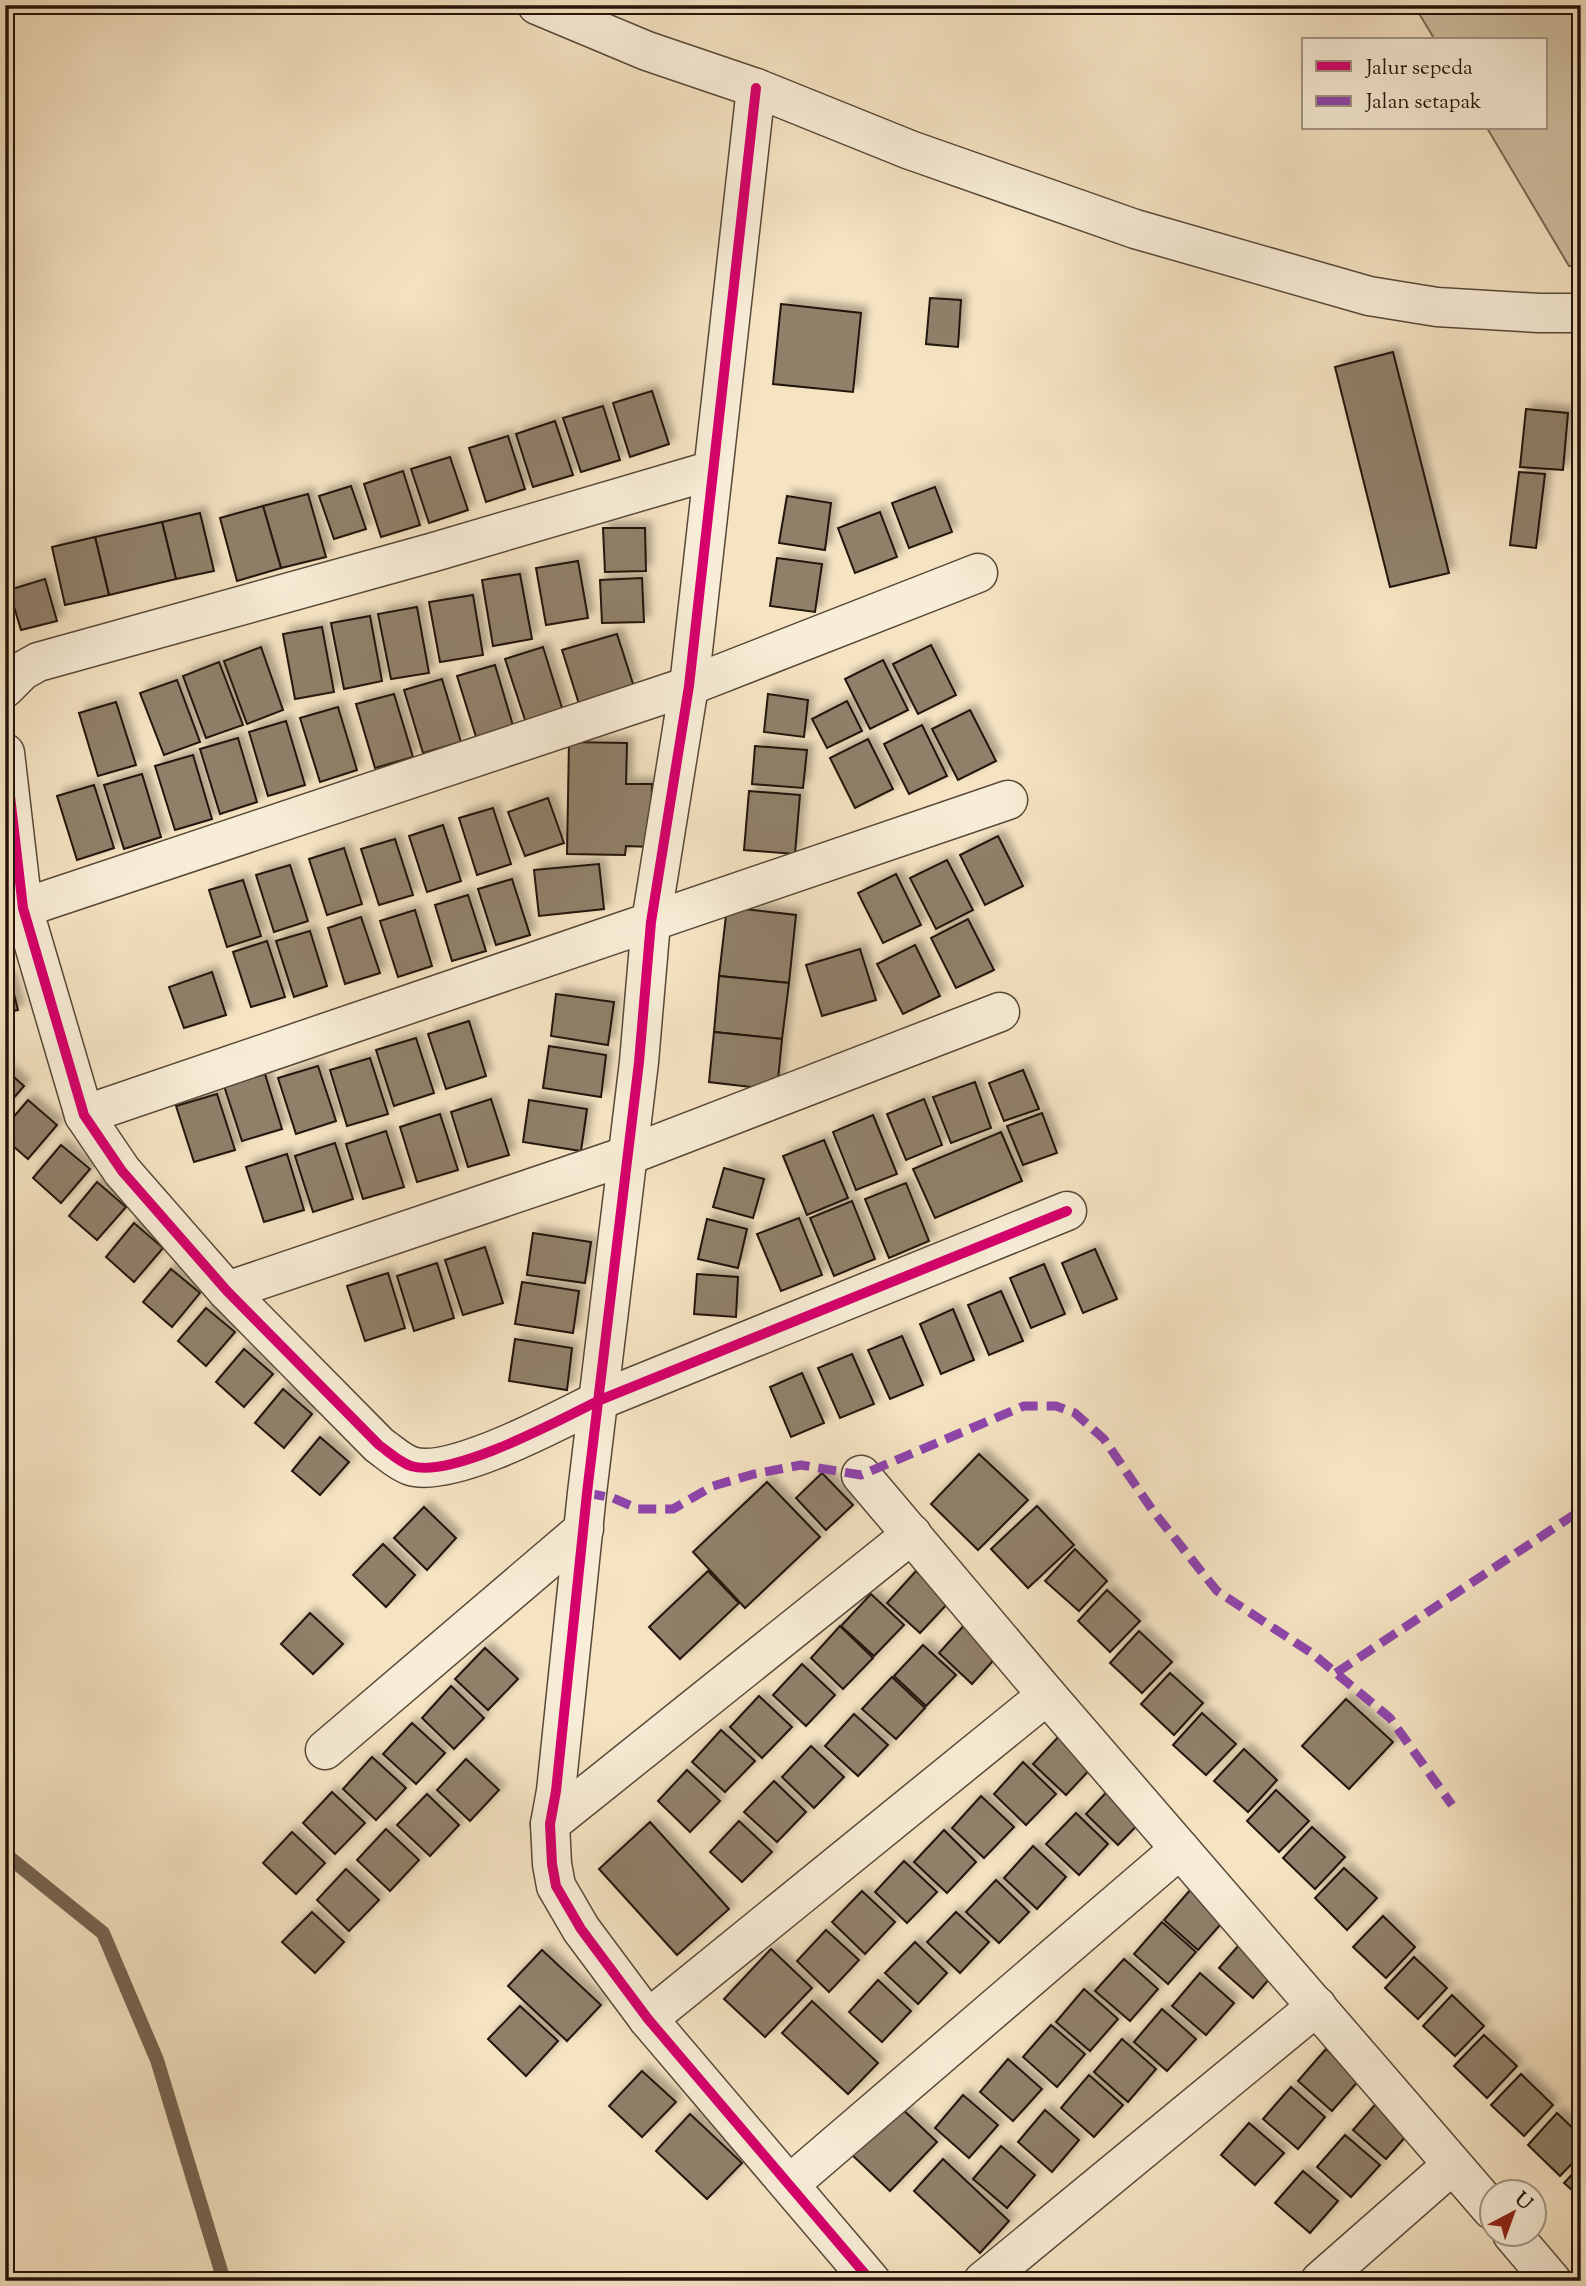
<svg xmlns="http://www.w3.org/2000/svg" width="1586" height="2286" font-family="'Sorts Mill Goudy',serif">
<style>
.green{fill:#d1c0a3;stroke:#7a6a56;stroke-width:2}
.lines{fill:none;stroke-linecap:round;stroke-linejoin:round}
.stream{stroke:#766653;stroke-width:14}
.building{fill:#90806a;stroke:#23140a;stroke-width:2;filter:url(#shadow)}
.minor-casing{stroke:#584838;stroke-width:41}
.minor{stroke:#f8edd7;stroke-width:38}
.quiet{stroke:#8e44ad;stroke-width:9;stroke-dasharray:18 9;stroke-linecap:butt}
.cycleway-casing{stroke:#f8edd7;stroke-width:15}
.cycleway{stroke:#d6006c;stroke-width:10}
</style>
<defs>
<filter id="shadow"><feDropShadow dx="6" dy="-6" stdDeviation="3.5" flood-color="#0004"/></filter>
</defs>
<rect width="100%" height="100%" fill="#f5e3c2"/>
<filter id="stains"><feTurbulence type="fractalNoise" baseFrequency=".00286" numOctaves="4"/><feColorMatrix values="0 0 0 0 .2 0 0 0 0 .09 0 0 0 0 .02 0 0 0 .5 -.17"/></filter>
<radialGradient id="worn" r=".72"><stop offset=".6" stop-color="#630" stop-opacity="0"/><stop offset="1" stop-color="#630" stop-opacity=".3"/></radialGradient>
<!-- green -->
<path class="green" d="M1414 5H1581V266H1569L1487 128H1546V40H1435Z"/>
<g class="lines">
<!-- stream -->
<path class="stream" d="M5 1854 103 1933 157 2060 224 2281"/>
</g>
<!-- building -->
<g class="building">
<path d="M930 298 961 300 958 347 926 344Z"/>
<path d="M781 304 861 313 853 392 773 384Z"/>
<path d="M1393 352 1449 573 1390 587 1335 367Z"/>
<path d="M652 391 669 444 630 457 613 403Z"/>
<path d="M603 406 620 460 581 472 563 418Z"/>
<path d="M1526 409 1568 413 1563 470 1520 467Z"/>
<path d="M555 421 573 475 533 487 516 434Z"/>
<path d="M508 436 525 489 486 502 469 448Z"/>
<path d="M450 457 468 510 429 523 411 469Z"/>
<path d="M403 471 420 525 381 537 364 484Z"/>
<path d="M1519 472 1545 474 1536 548 1510 545Z"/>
<path d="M351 486 366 529 334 539 319 496Z"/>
<path d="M935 487 952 532 909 548 892 503Z"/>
<path d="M308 494 326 557 281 568 263 506Z"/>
<path d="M787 496 831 503 825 550 779 543Z"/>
<path d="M263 506 281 568 237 581 220 518Z"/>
<path d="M880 512 897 557 855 573 838 528Z"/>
<path d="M200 513 214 571 176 579 162 522Z"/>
<path d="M162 522 176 579 109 595 95 537Z"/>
<path d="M603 528H645L646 571 605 572Z"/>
<path d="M95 537 109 595 65 605 52 547Z"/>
<path d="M777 558 822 564 815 612 770 606Z"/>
<path d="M578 561 588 618 546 625 536 568Z"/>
<path d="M520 574 532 639 493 646 482 580Z"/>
<path d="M642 578 644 622 602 623 600 580Z"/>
<path d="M45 579 57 621 21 630 9 590Z"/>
<path d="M473 595 483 655 440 662 429 602Z"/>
<path d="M417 607 429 673 391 679 378 614Z"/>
<path d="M370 616 382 681 344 689 331 623Z"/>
<path d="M322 627 334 692 295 699 283 634Z"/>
<path d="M617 634 634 687 579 704 562 650Z"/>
<path d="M931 645 956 695 918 714 893 664Z"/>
<path d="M261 647 283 710 247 724 224 661Z"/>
<path d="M543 647 563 711 526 723 505 659Z"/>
<path d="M883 660 908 710 870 729 845 679Z"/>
<path d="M219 662 243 725 206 738 183 676Z"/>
<path d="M495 665 514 729 477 740 457 676Z"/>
<path d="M442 679 461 742 423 753 404 690Z"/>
<path d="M177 680 200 742 164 755 140 693Z"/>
<path d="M394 694 413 757 375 768 356 704Z"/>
<path d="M768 694 808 700 804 737 764 732Z"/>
<path d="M847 701 862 731 827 748 812 719Z"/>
<path d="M116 702 136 765 98 776 79 713Z"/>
<path d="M338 707 357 770 320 782 300 718Z"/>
<path d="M970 710 996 761 958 780 932 729Z"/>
<path d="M286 721 305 785 268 796 249 732Z"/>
<path d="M922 725 947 776 909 794 884 744Z"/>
<path d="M238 738 257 802 220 814 200 749Z"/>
<path d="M868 739 893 789 855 808 830 758Z"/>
<path d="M569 742 627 743 626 784H652L651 847 626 846 625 855 567 854Z"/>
<path d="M755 746 807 750 803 788 752 784Z"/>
<path d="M193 755 212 819 175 830 155 766Z"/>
<path d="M142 774 161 837 124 849 104 785Z"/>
<path d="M94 785 114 848 77 860 57 796Z"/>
<path d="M749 791 800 795 795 854 744 850Z"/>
<path d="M548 798 564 843 525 856 508 812Z"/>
<path d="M493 808 511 864 477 875 459 818Z"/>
<path d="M443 825 461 881 427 892 409 836Z"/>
<path d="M998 836 1023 886 985 905 960 855Z"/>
<path d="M395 839 413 895 379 905 361 849Z"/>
<path d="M344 848 362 904 327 915 309 859Z"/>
<path d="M947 860 973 910 936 929 910 878Z"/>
<path d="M599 864 604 909 539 916 534 870Z"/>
<path d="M290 865 308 921 274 932 256 875Z"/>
<path d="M896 874 921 925 883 943 858 893Z"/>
<path d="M512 879 530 935 496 945 478 889Z"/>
<path d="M243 880 261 936 227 947 209 890Z"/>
<path d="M468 895 486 951 452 961 435 905Z"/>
<path d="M727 907 796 915 789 983 719 976Z"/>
<path d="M415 910 432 966 398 977 380 921Z"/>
<path d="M361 917 380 973 345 984 328 928Z"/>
<path d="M968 919 994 970 956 988 931 938Z"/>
<path d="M310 931 327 986 294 997 276 941Z"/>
<path d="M267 941 285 997 251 1007 233 952Z"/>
<path d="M915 945 940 996 903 1014 877 964Z"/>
<path d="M860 949 876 1000 822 1016 806 965Z"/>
<path d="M212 972 226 1015 184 1028 169 987Z"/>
<path d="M719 976 789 983 782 1039 714 1032Z"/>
<path d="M10 978 18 1010 5 1013V979Z"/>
<path d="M556 994 614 1002 608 1045 551 1036Z"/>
<path d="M469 1021 486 1076 446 1089 428 1034Z"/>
<path d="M714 1032 782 1039 777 1090 709 1082Z"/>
<path d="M416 1038 434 1093 394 1106 376 1050Z"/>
<path d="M549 1046 606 1055 601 1097 543 1088Z"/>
<path d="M370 1058 388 1114 347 1126 330 1070Z"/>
<path d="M318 1066 336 1121 296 1134 278 1078Z"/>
<path d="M5 1069 24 1086 5 1108Z"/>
<path d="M1023 1070 1039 1109 1004 1121 989 1083Z"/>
<path d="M265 1074 282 1129 242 1141 224 1086Z"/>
<path d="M975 1082 991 1128 951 1143 933 1097Z"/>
<path d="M217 1094 235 1150 194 1162 176 1106Z"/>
<path d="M491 1099 509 1155 468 1167 451 1112Z"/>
<path d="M924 1099 942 1145 906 1160 887 1114Z"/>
<path d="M28 1100 57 1125 28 1159 5 1139V1127Z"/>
<path d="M529 1100 587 1109 581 1151 523 1142Z"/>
<path d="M1042 1113 1057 1153 1023 1165 1007 1126Z"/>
<path d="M440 1114 458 1170 417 1182 400 1127Z"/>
<path d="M873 1115 897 1174 856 1190 833 1132Z"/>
<path d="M386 1131 404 1187 363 1199 346 1144Z"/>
<path d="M1001 1132 1022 1181 935 1218 913 1169Z"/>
<path d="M824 1140 848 1198 807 1215 783 1156Z"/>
<path d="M335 1143 353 1199 313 1212 295 1156Z"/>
<path d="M61 1145 90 1169 61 1203 33 1178Z"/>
<path d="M287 1154 304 1210 264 1222 246 1167Z"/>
<path d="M724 1168 764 1179 753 1218 713 1207Z"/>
<path d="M97 1182 126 1207 97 1240 69 1216Z"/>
<path d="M906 1183 929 1241 889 1258 865 1199Z"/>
<path d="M852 1201 875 1259 834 1276 810 1218Z"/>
<path d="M799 1218 822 1275 781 1291 757 1234Z"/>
<path d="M707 1219 747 1229 738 1268 698 1259Z"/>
<path d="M134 1223 163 1248 134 1282 106 1257Z"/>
<path d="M533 1233 591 1242 585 1283 527 1275Z"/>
<path d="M485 1247 503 1303 463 1315 445 1260Z"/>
<path d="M1095 1249 1117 1299 1083 1313 1062 1263Z"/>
<path d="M437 1263 454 1318 414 1331 397 1276Z"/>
<path d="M1044 1264 1065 1314 1031 1328 1010 1278Z"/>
<path d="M171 1269 200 1293 172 1327 143 1302Z"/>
<path d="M388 1273 405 1328 365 1341 347 1286Z"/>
<path d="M697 1274 738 1277 736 1317 694 1314Z"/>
<path d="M522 1282 579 1291 573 1333 515 1324Z"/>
<path d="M1001 1291 1023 1341 989 1355 968 1305Z"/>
<path d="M206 1308 235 1332 206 1366 178 1341Z"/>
<path d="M953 1309 974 1360 941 1374 920 1324Z"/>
<path d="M902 1336 923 1385 890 1399 868 1350Z"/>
<path d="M515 1339 572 1348 567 1390 509 1381Z"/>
<path d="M244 1349 273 1374 244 1407 216 1382Z"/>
<path d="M852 1354 874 1404 840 1418 818 1368Z"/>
<path d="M802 1373 824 1423 791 1437 770 1387Z"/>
<path d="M283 1389 312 1414 284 1448 255 1423Z"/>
<path d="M320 1437 349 1462 320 1495 292 1471Z"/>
<path d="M979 1454 1028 1500 978 1550 931 1504Z"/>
<path d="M822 1473 853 1505 826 1530 796 1498Z"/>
<path d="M767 1482 820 1537 745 1608 693 1552Z"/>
<path d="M1037 1506 1074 1545 1028 1588 991 1549Z"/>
<path d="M424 1507 456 1538 427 1570 394 1538Z"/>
<path d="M383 1544 415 1575 386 1607 353 1575Z"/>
<path d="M1075 1549 1107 1581 1079 1611 1045 1581Z"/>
<path d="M708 1571 739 1603 680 1659 649 1627Z"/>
<path d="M916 1571 949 1602 920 1633 887 1603Z"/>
<path d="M1107 1590 1140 1621 1110 1652 1078 1621Z"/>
<path d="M871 1594 904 1625 874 1656 841 1626Z"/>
<path d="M310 1613 343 1644 313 1674 281 1644Z"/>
<path d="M968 1621 1001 1652 972 1684 939 1653Z"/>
<path d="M840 1626 873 1658 843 1689 811 1658Z"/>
<path d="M1139 1631 1172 1662 1142 1693 1110 1663Z"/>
<path d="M923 1645 956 1675 926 1706 894 1676Z"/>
<path d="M485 1648 518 1679 488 1710 455 1679Z"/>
<path d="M802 1664 835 1695 806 1726 773 1695Z"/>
<path d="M1170 1673 1203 1703 1174 1735 1141 1704Z"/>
<path d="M892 1677 925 1708 896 1739 862 1709Z"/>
<path d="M451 1686 484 1718 454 1749 422 1718Z"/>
<path d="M759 1696 792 1727 762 1758 730 1727Z"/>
<path d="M1346 1699 1393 1742 1349 1789 1302 1746Z"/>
<path d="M1202 1713 1236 1744 1206 1775 1173 1745Z"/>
<path d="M854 1714 888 1745 858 1776 825 1746Z"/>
<path d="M412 1723 445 1753 416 1784 383 1754Z"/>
<path d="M721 1730 755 1761 725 1792 692 1762Z"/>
<path d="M1063 1732 1095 1764 1066 1795 1033 1764Z"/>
<path d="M811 1746 844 1777 814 1808 782 1777Z"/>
<path d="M1244 1749 1277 1780 1248 1812 1214 1781Z"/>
<path d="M372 1757 406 1788 376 1820 343 1789Z"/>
<path d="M466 1759 499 1790 470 1821 437 1790Z"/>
<path d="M1023 1762 1056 1794 1026 1825 994 1794Z"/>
<path d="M687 1770 720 1801 690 1832 658 1801Z"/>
<path d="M774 1781 806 1812 777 1842 744 1812Z"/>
<path d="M1115 1783 1148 1814 1118 1845 1086 1814Z"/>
<path d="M1276 1790 1309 1821 1279 1852 1247 1821Z"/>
<path d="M332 1792 365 1823 335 1854 303 1823Z"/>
<path d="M427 1794 459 1825 430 1856 397 1825Z"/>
<path d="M981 1796 1014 1827 984 1858 952 1828Z"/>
<path d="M1076 1813 1108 1844 1079 1875 1046 1844Z"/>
<path d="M739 1821 772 1852 742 1882 710 1852Z"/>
<path d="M650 1822 729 1909 677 1955 599 1869Z"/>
<path d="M1312 1827 1345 1857 1315 1889 1283 1858Z"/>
<path d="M386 1829 419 1860 390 1891 357 1860Z"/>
<path d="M944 1830 976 1862 947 1893 914 1862Z"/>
<path d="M292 1832 325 1863 296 1894 263 1863Z"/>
<path d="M1033 1846 1066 1877 1037 1909 1004 1878Z"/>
<path d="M904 1861 937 1892 907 1923 875 1892Z"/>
<path d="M1344 1868 1377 1898 1347 1930 1315 1898Z"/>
<path d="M346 1869 379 1900 349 1931 317 1900Z"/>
<path d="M996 1880 1029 1912 999 1943 966 1912Z"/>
<path d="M1192 1888 1227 1917 1198 1950 1164 1920Z"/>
<path d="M862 1891 895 1922 865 1954 832 1922Z"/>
<path d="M312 1912 344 1942 315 1973 282 1942Z"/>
<path d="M956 1912 989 1942 960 1973 927 1942Z"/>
<path d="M1383 1916 1415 1947 1386 1978 1353 1947Z"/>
<path d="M1162 1922 1196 1952 1168 1984 1134 1954Z"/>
<path d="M826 1930 859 1960 829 1992 797 1961Z"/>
<path d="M1247 1936 1281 1965 1253 1998 1219 1968Z"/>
<path d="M915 1942 947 1973 918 2004 885 1973Z"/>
<path d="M771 1949 812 1988 765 2037 724 1999Z"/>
<path d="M542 1950 601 2005 567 2041 508 1986Z"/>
<path d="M1414 1957 1447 1988 1418 2019 1385 1988Z"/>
<path d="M1124 1959 1158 1989 1130 2021 1095 1991Z"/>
<path d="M1200 1973 1234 2003 1206 2035 1172 2006Z"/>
<path d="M878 1980 911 2011 882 2042 849 2012Z"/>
<path d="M1084 1989 1118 2019 1090 2051 1056 2022Z"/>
<path d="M1452 1995 1484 2026 1455 2056 1423 2026Z"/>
<path d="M812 2001 878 2063 848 2094 782 2033Z"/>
<path d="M520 2006 558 2041 526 2076 488 2039Z"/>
<path d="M1162 2009 1196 2039 1167 2071 1134 2042Z"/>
<path d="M1051 2025 1085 2054 1057 2087 1023 2057Z"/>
<path d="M1484 2035 1517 2066 1487 2098 1454 2066Z"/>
<path d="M1122 2039 1156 2069 1128 2102 1094 2072Z"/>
<path d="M1326 2049 1360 2079 1332 2111 1298 2081Z"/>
<path d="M1008 2059 1042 2089 1013 2121 980 2092Z"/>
<path d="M642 2071 676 2102 642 2137 609 2106Z"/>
<path d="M1521 2074 1553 2105 1524 2136 1491 2105Z"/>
<path d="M1089 2075 1123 2105 1094 2137 1061 2108Z"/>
<path d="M1291 2087 1325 2117 1298 2149 1263 2119Z"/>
<path d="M963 2095 998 2125 969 2158 935 2128Z"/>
<path d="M1381 2098 1414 2127 1386 2159 1353 2130Z"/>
<path d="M896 2103 937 2142 890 2191 849 2152Z"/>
<path d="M1045 2110 1079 2140 1052 2172 1018 2142Z"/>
<path d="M1557 2113 1581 2136V2154L1560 2176 1528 2145Z"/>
<path d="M690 2114 742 2163 707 2199 656 2151Z"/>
<path d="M1249 2123 1284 2153 1255 2185 1221 2155Z"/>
<path d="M1345 2135 1380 2165 1351 2197 1317 2167Z"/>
<path d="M1001 2146 1035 2175 1007 2208 973 2179Z"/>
<path d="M943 2159 1009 2221 980 2253 914 2191Z"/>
<path d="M1581 2165V2198L1564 2183Z"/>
<path d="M1303 2171 1338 2201 1310 2233 1275 2203Z"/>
</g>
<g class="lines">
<defs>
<g id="minor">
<path d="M537 5 647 51 756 88 910 150 1135 229 1369 296 1437 307 1539 313H1581"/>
<path d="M756 88 689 686 651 922 639 1062 587 1493 556 1791 550 1824 552 1864 556 1886 581 1929 648 2019 871 2281"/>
<path d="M5 688 22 671 38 662 434 552 713 470"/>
<path d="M5 753 23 908 84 1115 122 1171 227 1291 379 1445C389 1452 399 1462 411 1466 452 1479 561 1419 600 1400L1067 1211"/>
<path d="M23 908 689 686 978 573"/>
<path d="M84 1115 1008 800"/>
<path d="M227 1291 629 1155 1000 1012"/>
<path d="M861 1475 1047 1695 1492 2210"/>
<path d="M325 1750 584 1529"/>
<path d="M550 1824 912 1534"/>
<path d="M648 2019 1047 1695"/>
<path d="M790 2184 1180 1849"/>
<path d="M1512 2234 1552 2281"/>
<path d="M983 2281 1317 2006"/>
<path d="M1320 2281 1452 2165"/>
</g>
</defs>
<!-- minor casing -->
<use href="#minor" class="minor-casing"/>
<!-- minor -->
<use href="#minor" class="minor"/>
<!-- quiet -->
<g class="quiet">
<path d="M587 1493 613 1498 638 1509H673L713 1486 754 1474 801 1465 861 1475 1024 1406H1056L1075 1413 1104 1439 1153 1511 1217 1591 1313 1654 1390 1718 1452 1805"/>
<path d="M1336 1673 1581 1510"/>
</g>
<defs>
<g id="cycleway">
<path d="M756 88 689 686 651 922 639 1062 587 1493 556 1791 550 1824 552 1864 556 1886 581 1929 648 2019 871 2281"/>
<path d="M5 753 23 908 84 1115 122 1171 227 1291 379 1445C389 1452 399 1462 411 1466 452 1479 561 1419 600 1400L1067 1211"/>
</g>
</defs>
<!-- cycleway casing -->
<use href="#cycleway" class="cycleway-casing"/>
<!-- cycleway -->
<use href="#cycleway" class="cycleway"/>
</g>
<!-- margin -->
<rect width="1586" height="2286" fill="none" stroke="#f5e3c2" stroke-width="28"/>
<rect x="7" y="7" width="1572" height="2272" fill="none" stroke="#23140a" stroke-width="3.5"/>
<rect x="14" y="14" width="1558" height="2258" fill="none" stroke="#23140a" stroke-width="2"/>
<!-- legend -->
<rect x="1302" y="38" width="245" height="91" fill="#f8edd7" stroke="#a39685" stroke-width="2"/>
<rect x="1316" y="61" width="35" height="10" fill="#d6006c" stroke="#a39685" stroke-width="2"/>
<text x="1366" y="74" font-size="21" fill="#23140a">Jalur sepeda</text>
<rect x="1316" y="96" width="35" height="10" fill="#8e44ad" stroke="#a39685" stroke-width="2"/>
<text x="1366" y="108" font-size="21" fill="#23140a">Jalan setapak</text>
<!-- north arrow -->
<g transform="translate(1513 2213) rotate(41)"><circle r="33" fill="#f8edd7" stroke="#a39685" stroke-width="2"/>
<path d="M0-5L12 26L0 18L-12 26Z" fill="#8f2418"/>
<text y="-10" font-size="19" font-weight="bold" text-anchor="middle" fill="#23140a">U</text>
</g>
<rect width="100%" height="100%" filter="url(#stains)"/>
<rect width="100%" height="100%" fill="url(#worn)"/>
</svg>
